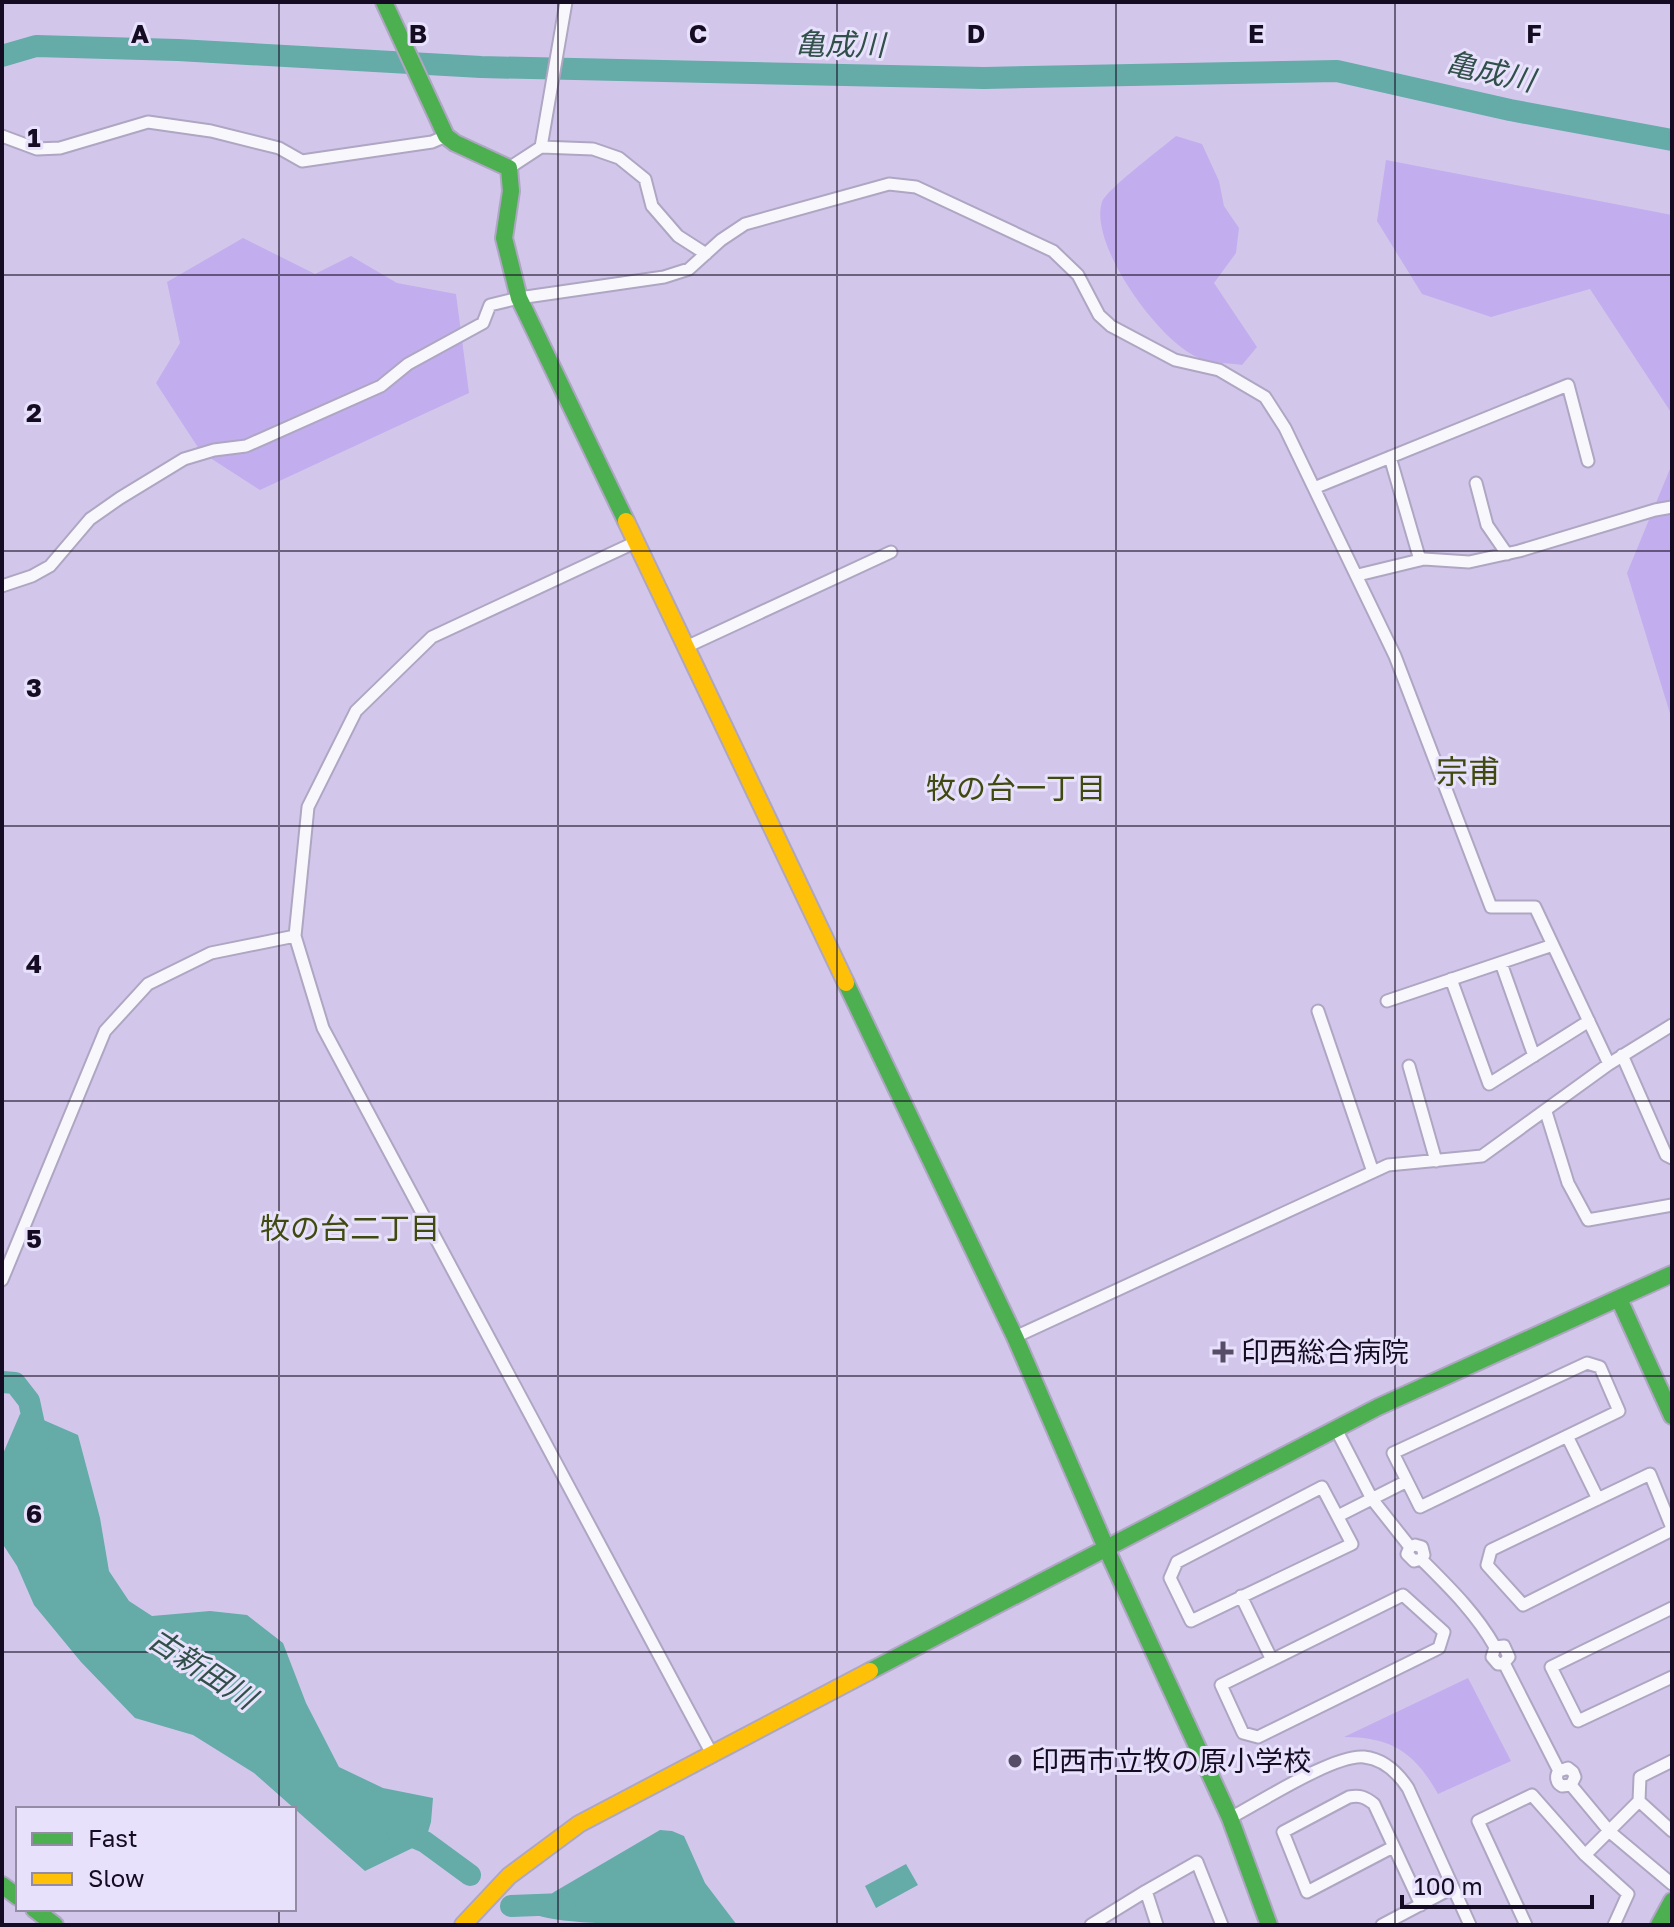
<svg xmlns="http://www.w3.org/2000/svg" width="1674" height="1927" viewBox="0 0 1674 1927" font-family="'Golos Text','Noto Sans JP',sans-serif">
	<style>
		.green { fill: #c2adee }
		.water { fill: #65aba8 }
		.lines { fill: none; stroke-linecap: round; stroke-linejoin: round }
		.river { stroke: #65aba8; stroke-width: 22 }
		.street-casing { stroke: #aea6c2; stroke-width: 15 }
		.fast-casing { stroke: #aea6c2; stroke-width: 20 }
		.slow-casing { stroke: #aea6c2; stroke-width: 20 }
		.street { stroke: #f8f7fc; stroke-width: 11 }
		.fast { stroke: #4caf50; stroke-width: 16 }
		.slow { stroke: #ffc107; stroke-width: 16 }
		.grid { fill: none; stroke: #150c23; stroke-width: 2; stroke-opacity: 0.55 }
		.poi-dot { fill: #574d69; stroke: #e8e1fc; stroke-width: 3 }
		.labels { text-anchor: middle; stroke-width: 6; stroke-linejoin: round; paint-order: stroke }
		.poi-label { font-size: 28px; fill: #150c23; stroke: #e8e1fc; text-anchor: start }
		.water-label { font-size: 30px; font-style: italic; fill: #305049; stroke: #e8e1fc }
		.neighbourhood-label { font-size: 30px; fill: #40490f; stroke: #e8e1fc }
		.quarter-label { font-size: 32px; fill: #40490f; stroke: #e8e1fc }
		.grid-label { font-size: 26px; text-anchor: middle; font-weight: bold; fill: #150c23; stroke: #e8e1fc; stroke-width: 6; stroke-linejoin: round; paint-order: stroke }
	</style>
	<rect width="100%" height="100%" fill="#d2c7eb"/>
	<path class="green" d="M1176,136L1202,144L1219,181L1224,206L1239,228L1236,253L1214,283L1257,347L1242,365C1228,363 1211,363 1199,358C1160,343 1088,244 1102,202C1107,189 1162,148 1176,136Z
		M1386,160L1672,215V414L1590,289L1491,317L1422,294L1377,221Z
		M243,238L315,274L351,256L397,283L456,294L469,393L260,490L201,452L156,383L180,343L167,282Z
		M1672,464V720L1627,573Z
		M1468,1678L1511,1761L1438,1794C1415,1753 1392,1737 1344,1737Z"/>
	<path class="water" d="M20,1414L32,1415L78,1435L100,1518L109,1571L129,1601L152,1616L210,1611L247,1615L283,1643L306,1703L339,1767L383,1788L433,1798L431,1822L425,1842L365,1871L254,1773L193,1735L135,1718L81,1662L34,1605L17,1566L2,1543V1456Z
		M660,1830L672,1831L684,1836L705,1883L737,1925C693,1925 570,1927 536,1915L535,1907L554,1892Z
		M906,1864L918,1885L876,1908L865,1886Z"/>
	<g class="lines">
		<path class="river" d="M2,56L36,46L178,50L481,67L984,78L1337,71L1510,110L1672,140
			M2,1382L15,1383L29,1401L38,1443
			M397,1830L425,1842L470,1875
			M511,1906L564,1904"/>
		<g class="street-casing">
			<path id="street" d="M2,136L37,149L60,148L148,122L211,131L279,148L302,161L432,142L446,136
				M541,147L593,149L619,158L645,179L652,206L678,236L706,254
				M509,168L541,147L566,2
				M1390,457L1420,560
				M1476,483L1487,525L1507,554
				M1314,488L1568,385L1588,461
				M636,542L432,637L356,711L308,807L295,936L323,1028L712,1754
				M1358,575L1424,559L1469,562L1519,551L1655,510L1672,507
				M2,586L32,576L50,566L90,519L120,498L184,459L214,450L246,446L381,386L408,364L483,323L490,305L519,298L664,277L689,269L721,240L745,224L889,184L916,187L1053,251L1078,275L1099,315L1111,326L1175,360L1219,370L1265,397L1285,428L1395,656L1491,907H1535L1609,1064
				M686,647L891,552
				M1501,963L1534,1056
				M1451,979L1489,1084L1589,1021
				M1387,1001L1553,945
				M1318,1011L1373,1172
				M1622,1055L1666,1155L1672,1158
				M1409,1066L1436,1161
				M1546,1112L1568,1183L1588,1220L1672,1205
				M2,1280L105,1031L148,984L211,953L295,936
				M1015,1337L1388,1165L1482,1156L1609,1064L1672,1025
				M1587,1363L1600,1367L1619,1411L1420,1507L1393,1453Z
				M1336,1429L1372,1499L1410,1547L1407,1554L1414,1561L1421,1559C1449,1587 1476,1613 1495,1647
				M1567,1436L1598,1499
				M1322,1487L1352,1544L1191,1621L1170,1578L1177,1562Z
				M1338,1516L1407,1481
				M1672,1528L1650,1474L1491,1550L1487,1565L1523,1605L1672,1530
				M1410,1547L1415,1545L1422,1547L1424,1555L1421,1559
				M1403,1595L1444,1632L1439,1648L1258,1737L1243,1733L1221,1685Z
				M1241,1596L1272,1660
				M1672,1608L1551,1667L1578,1721L1672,1677
				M1495,1647L1492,1657L1498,1664L1504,1663L1559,1771C1555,1776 1556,1783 1562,1786L1571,1785
				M1495,1647L1504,1646L1509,1657L1504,1663
				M1559,1771L1568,1768L1573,1772L1575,1777L1571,1785
				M1571,1785L1610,1832L1672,1884
				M1639,1801L1672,1831
				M1230,1818C1259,1803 1334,1754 1364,1757C1384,1759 1398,1773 1408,1788L1470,1925
				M1393,1847L1307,1892L1283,1832L1349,1797C1360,1795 1365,1797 1374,1804L1421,1905
				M1585,1855L1639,1801L1640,1777L1672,1761
				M1091,1925L1146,1891
				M1157,1925L1146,1891L1197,1862L1222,1925
				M1382,1925L1452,1888
				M1526,1925L1478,1821L1532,1795L1585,1855L1628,1894L1614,1925"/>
		</g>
		<g class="fast-casing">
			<path id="fast" d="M384,2L446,136L455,143L509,168L511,191L504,238L519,298L626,521
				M846,983L1015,1337L1107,1550L1230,1818L1269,1925
				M1619,1299L1672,1416
				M870,1671L1378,1407L1672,1274
				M2,1885L18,1897
				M34,1909L55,1925
				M1659,1925L1672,1901"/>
		</g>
		<g class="slow-casing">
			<path id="slow" d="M626,521L846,983
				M463,1925L509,1876L579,1824L870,1671"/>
		</g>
		<use href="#street" class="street"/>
		<use href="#fast" class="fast"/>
		<use href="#slow" class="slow"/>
	</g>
	<path class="grid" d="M279,2V1809M558,2V1925M837,2V1925M1116,2V1925M1395,2V1925M2,275H1672M2,551H1672M2,826H1672M2,1101H1672M2,1376H1672M2,1652H1672M279,1909V1925"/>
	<g class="poi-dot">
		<path d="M1219 1340h8v8h8v8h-8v8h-8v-8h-8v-8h8z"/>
		<circle cx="1015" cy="1761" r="8"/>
	</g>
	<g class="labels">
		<g class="poi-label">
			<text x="1241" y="1362">印西総合病院</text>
			<text x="1031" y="1771">印西市立牧の原小学校</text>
		</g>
		<g class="water-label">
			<text transform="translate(840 45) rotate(1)" y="10">亀成川</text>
			<text transform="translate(1490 72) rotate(12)" y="10">亀成川</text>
			<text transform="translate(202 1669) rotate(33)" y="10">古新田川</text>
		</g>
		<g class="neighbourhood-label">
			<text x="1016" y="799">牧の台一丁目</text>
			<text x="350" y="1239">牧の台二丁目</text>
		</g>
		<g class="quarter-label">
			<text x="1468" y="783">宗甫</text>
		</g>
	</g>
	<g class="grid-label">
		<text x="140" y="43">A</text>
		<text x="418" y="43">B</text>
		<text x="698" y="43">C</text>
		<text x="976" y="43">D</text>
		<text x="1256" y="43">E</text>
		<text x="1534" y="43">F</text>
		<text x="34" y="147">1</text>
		<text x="34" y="422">2</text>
		<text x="34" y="697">3</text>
		<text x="34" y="973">4</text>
		<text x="34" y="1248">5</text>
		<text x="34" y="1523">6</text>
	</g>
	<rect width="1674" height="1927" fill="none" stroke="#150c23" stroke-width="8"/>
	<rect x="16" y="1807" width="280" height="104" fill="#e8e1fc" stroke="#948ca5" stroke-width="2"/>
	<rect x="32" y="1833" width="40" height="12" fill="#4caf50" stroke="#948ca5" stroke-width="2"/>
	<text x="88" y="1847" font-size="24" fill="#150c23">Fast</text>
	<rect x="32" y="1873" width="40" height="12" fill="#ffc107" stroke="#948ca5" stroke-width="2"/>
	<text x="88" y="1887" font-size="24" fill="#150c23">Slow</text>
	<path d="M1402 1895v12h190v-12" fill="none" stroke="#150c23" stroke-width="4"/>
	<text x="1414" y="1895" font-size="24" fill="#150c23" stroke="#e8e1fc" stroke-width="6" paint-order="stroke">100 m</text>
</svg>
